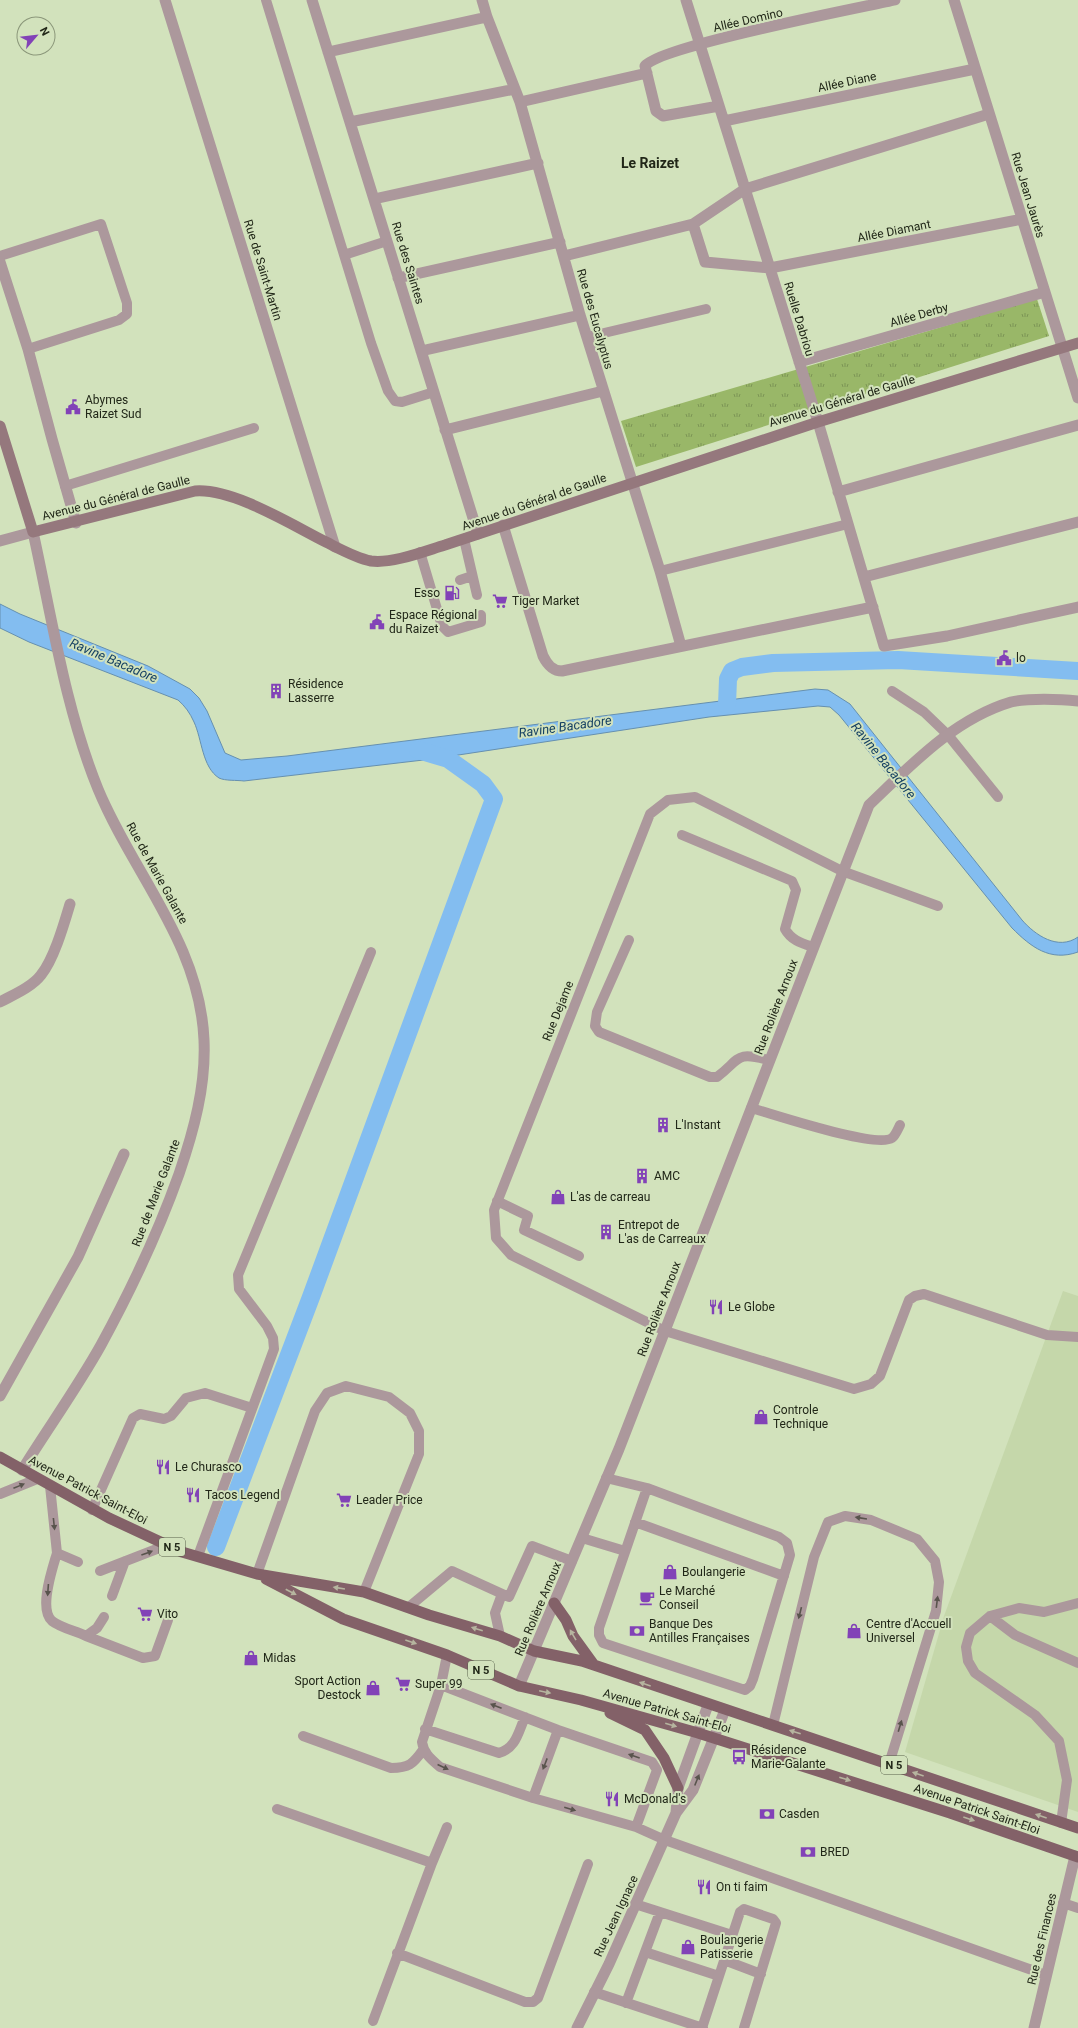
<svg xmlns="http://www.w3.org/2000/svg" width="1078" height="2028" viewBox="0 0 1078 2028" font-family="Roboto,sans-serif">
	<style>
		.built { fill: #c5d7aa }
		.park { fill: url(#park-tufts) }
		.water { fill: #83bdf0; stroke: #6690af }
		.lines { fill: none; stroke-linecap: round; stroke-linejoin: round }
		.canal { stroke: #83bdf0; stroke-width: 18 }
		.service { stroke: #ac989c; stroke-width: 10 }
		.minor { stroke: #ac989c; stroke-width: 11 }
		.tertiary { stroke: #ac989c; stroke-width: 11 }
		.secondary { stroke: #95787d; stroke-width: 11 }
		.primary { stroke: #836168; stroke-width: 11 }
		.oneway { fill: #59544d }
		.oneway2 { fill: #b6b59f }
		.labels { text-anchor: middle; stroke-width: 4; stroke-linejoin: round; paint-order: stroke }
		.shield { fill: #d2e2bc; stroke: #565f49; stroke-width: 1 }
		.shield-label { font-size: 11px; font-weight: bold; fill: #212718 }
		.street-label { font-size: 12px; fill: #212718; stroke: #d2e2bc }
		.poi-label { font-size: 12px; fill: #212718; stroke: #d2e2bc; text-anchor: start }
		.water-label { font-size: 13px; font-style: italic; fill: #154062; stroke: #d2e2bc }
		.quarter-label { font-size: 14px; font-weight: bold; fill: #212718; stroke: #d2e2bc }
	</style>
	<defs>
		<pattern id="park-tufts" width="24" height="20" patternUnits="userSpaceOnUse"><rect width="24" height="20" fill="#99b768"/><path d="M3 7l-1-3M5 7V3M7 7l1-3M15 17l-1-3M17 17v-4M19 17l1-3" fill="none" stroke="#7c9555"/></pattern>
	</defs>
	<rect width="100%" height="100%" fill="#d2e2bc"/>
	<path class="built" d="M1063,1291L1078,1296V1812L905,1752L944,1616Z"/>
	<path class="park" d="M1037,299L1049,336L636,467L621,421Z"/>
	<path class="water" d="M0,604L20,614L148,666L190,689L199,698L207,711L225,753L241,760L287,756L815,689L828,690L850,704L1022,920C1035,935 1058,951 1078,937V952C1050,962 1031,947 1012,928L839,715L830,707L818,706L709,717L432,759L244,781C237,780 225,781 219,778C202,767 202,739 194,722C190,713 185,706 178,700L29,642L0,628Z"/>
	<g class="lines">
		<path class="canal" d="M727,705L728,679L732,671L742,667L773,663L898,660L1078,671
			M216,1547L311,1297L494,799L483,784L448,759L418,750"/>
		<path class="service" d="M266,0L371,343L388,391L395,401L402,402L434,392
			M344,255L387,241
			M0,256L101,224L127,303V314L119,320L28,349
			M587,337L706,309
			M65,486L254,428
			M464,539L477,595
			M420,552L442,626L448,632L481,622V615
			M660,571L848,524
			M460,580L472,576
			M892,691L924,712L948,735L998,797
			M682,835L792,881L796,890L785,929C791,940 801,943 813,947
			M938,906L842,871L695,797L668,800L650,814L494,1210L496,1238L511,1255L665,1331L854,1389L871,1384L880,1376L909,1300L915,1296L924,1294L1047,1335L1078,1337
			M629,940L597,1012L595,1026L599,1032L710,1077H717C741,1059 734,1051 769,1060
			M751,1108C773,1114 876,1149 892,1138C895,1136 898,1129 900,1125
			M497,1201L528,1216L524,1230L579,1256
			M606,1478L647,1488L779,1537L787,1543L790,1555L753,1679L750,1686L745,1690L603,1643L599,1635V1628L647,1488
			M50,1486L57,1553L78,1562
			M0,1494L37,1479
			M92,1510L133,1418L140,1414L164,1419L171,1416L186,1398L205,1393L252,1408
			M635,1522L784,1576
			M582,1538L625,1551
			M57,1553C53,1567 38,1609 52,1621C61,1628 76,1631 86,1636L97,1628L104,1617
			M198,1556L274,1349L273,1338L267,1326L239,1289L238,1275L371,952
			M100,1571L167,1545
			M257,1574L315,1411L327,1393L346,1386L389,1397L410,1413L419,1431V1454L364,1592
			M112,1596L125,1561
			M406,1607L410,1606L452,1571L509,1597L532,1546L572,1561
			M990,1616L1015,1635L1078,1663
			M86,1636L143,1658L155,1656L168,1620
			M500,1636L495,1613L502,1594
			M441,1685L558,1730L652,1762L657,1770L636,1827L533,1798L440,1767C431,1759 424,1754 422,1742L441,1685L447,1655
			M773,1725L814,1557L828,1522L845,1516L871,1520L917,1539L935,1561L939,1582L936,1611L889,1764
			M425,1729L499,1753C516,1748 518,1733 525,1717
			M303,1736L391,1768C409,1768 413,1764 423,1750
			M533,1798L558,1730
			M277,1809L432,1863L373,2021
			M1061,1823L1067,1780L1059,1741L1035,1715L975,1673L968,1661L966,1647L970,1633L990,1616L1019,1608L1044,1612L1078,1603
			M636,1827L665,1840L1046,1975
			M432,1863L447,1827
			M1063,1903L1078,1908
			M635,1904L732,1935
			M645,1952L719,1976
			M397,1953L525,2002H533L538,1998L588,1864
			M724,1960L761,1974
			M594,1992L703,2028
			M626,2003L660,1912
			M702,2028L740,1912L744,1909L773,1919L776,1923L744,2028"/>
		<path class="minor" d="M165,0L335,547
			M312,0L478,534
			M482,0L487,17L520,102L580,315L660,571L681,646
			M686,0L818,422L884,646L947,636L1078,607
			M954,0L1078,398
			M328,52L487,17
			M520,102L647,73
			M719,106L663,116L656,111L645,66C660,46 859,8 895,0
			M724,121L975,69
			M350,122L515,89
			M374,199L538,163
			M693,224L705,262L770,268L1022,219
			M564,256L693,224L745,189L989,114
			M0,262L28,349L52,439L76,523
			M398,278L560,242
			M421,351L580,315
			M799,362L1045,292
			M445,430L603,391
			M838,492L1078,425
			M503,525L543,656C547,664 552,671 562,671L873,607
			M0,541L33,532
			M864,577L1078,522
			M0,1002C13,995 32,987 41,975C54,959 64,924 70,904
			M0,1396L78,1257L124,1154
			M1034,2028L1075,1856"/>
		<path class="tertiary" d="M22,1470C48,1428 77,1388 101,1345C131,1290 158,1233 179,1174C194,1130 206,1086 204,1040C200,943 133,874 98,789C65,708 52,618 33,532
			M519,1686L619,1449L869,805C911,765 954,719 1011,702C1027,698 1061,699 1078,701
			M676,1813L678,1788L708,1705
			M577,2028L609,1964L676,1813L693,1790L725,1710"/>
		<path class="secondary" d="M0,426L33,532L195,491C233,488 292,525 326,542C340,549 356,558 371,561C392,564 425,551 445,545L818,422L1078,343"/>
		<path class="primary" d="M0,1457L109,1518L182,1552L257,1574L364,1592L429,1615L500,1636L534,1651L582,1661L1078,1828
			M266,1579L343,1619L447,1655L519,1686L581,1700L698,1733L950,1813L1078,1857
			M554,1603L566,1620L573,1636L594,1665
			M610,1713L645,1730L664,1758L678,1788"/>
	</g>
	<defs><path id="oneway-solid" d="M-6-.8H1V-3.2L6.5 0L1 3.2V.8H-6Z"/></defs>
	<g class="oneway">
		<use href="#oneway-solid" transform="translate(19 1486) rotate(-22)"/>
		<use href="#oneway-solid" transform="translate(861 1518) rotate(-171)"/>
		<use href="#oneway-solid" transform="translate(54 1524) rotate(84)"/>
		<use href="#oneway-solid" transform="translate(147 1553) rotate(-20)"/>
		<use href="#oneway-solid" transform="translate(48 1590) rotate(94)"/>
		<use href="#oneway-solid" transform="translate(937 1602) rotate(-83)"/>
		<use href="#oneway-solid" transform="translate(800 1613) rotate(104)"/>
		<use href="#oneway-solid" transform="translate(496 1706) rotate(-159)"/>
		<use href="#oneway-solid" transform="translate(900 1726) rotate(-73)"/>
		<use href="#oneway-solid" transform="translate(634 1756) rotate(-161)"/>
		<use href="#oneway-solid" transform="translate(545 1764) rotate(111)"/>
		<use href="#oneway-solid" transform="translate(443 1767) rotate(25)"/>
		<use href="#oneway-solid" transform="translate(697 1780) rotate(-68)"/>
		<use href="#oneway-solid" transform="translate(570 1809) rotate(16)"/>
	</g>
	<g class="oneway2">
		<use href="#oneway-solid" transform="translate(339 1588) rotate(-171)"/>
		<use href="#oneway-solid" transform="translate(291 1592) rotate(28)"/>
		<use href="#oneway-solid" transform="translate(477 1629) rotate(-163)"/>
		<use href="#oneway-solid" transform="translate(573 1635) rotate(-120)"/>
		<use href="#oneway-solid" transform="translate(411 1642) rotate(19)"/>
		<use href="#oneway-solid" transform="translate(645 1684) rotate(-161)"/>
		<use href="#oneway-solid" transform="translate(545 1692) rotate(12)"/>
		<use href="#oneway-solid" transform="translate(671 1725) rotate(16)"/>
		<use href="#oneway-solid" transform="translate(795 1732) rotate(-162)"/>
		<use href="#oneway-solid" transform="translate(918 1774) rotate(-161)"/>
		<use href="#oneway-solid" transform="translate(845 1779) rotate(18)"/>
		<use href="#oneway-solid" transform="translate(1041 1816) rotate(-161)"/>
		<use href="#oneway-solid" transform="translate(969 1819) rotate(19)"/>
	</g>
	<defs>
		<g id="civic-bare" transform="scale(1.2)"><path d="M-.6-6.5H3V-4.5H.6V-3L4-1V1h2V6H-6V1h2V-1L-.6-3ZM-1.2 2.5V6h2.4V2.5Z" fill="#8242b7" stroke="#d2e2bc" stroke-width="2.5" paint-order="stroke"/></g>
		<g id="fuel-bare" transform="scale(1.2)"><path d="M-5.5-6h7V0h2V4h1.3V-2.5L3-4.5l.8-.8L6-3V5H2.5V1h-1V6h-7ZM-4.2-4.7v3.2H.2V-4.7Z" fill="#8242b7" stroke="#d2e2bc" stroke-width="2.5" paint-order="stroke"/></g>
		<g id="supermarket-bare" transform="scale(1.2)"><path d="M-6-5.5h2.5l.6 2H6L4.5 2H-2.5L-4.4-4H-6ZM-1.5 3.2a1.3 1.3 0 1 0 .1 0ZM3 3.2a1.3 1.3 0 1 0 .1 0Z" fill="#8242b7" stroke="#d2e2bc" stroke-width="2.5" paint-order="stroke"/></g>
		<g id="building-bare" transform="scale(1.2)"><path d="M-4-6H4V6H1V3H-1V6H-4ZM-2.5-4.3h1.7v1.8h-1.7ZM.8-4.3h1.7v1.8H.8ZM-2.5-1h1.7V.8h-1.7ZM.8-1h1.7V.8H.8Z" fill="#8242b7" stroke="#d2e2bc" stroke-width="2.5" paint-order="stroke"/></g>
		<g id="shop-bare" transform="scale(1.2)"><path d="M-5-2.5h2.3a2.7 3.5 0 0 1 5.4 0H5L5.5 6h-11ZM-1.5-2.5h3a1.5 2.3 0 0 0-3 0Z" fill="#8242b7" stroke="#d2e2bc" stroke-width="2.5" paint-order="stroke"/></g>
		<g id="restaurant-bare" transform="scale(1.2)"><path d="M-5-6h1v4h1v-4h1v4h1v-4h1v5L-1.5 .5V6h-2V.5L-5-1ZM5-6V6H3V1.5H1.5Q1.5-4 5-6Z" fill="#8242b7" stroke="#d2e2bc" stroke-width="2.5" paint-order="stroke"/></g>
		<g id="cafe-bare" transform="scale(1.2)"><path d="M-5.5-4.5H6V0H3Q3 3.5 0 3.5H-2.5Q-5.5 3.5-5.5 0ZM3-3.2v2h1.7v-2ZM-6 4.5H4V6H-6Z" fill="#8242b7" stroke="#d2e2bc" stroke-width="2.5" paint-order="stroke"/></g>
		<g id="bank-bare" transform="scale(1.2)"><path d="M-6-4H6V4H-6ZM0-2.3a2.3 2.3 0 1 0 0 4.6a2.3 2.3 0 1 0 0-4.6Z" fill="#8242b7" stroke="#d2e2bc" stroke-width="2.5" paint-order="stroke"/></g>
		<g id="bus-bare" transform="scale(1.2)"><path d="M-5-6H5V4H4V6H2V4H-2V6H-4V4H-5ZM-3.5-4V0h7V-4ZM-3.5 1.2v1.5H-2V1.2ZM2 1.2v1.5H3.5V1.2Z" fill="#8242b7" stroke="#d2e2bc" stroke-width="2.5" paint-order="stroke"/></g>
	</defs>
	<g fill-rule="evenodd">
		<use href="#civic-bare" x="73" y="407"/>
		<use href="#fuel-bare" x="452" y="593"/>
		<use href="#supermarket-bare" x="500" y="601"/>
		<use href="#civic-bare" x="377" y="622"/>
		<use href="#civic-bare" x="1004" y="658"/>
		<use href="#building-bare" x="276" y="691"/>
		<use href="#building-bare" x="663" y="1125"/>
		<use href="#building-bare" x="642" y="1176"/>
		<use href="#shop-bare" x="558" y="1197"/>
		<use href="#building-bare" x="606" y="1232"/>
		<use href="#restaurant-bare" x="716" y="1307"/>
		<use href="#shop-bare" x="761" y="1417"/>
		<use href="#restaurant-bare" x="163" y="1467"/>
		<use href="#restaurant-bare" x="193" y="1495"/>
		<use href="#supermarket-bare" x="344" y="1500"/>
		<use href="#shop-bare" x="670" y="1572"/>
		<use href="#cafe-bare" x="647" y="1598"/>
		<use href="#supermarket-bare" x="145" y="1614"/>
		<use href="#bank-bare" x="637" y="1631"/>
		<use href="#shop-bare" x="854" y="1631"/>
		<use href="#shop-bare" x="251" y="1658"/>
		<use href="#supermarket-bare" x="403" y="1684"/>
		<use href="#shop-bare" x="373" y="1688"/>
		<use href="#bus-bare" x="739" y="1757"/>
		<use href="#restaurant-bare" x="612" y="1799"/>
		<use href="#bank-bare" x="767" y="1814"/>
		<use href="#bank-bare" x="808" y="1852"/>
		<use href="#restaurant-bare" x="704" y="1887"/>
		<use href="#shop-bare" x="688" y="1947"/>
	</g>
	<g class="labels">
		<g class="shield">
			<rect x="159" y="1538" width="26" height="18" rx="3"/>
			<rect x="468" y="1661" width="26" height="18" rx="3"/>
			<rect x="881" y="1756" width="26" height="18" rx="3"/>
		</g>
		<g class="shield-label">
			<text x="172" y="1551">N 5</text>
			<text x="481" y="1674">N 5</text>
			<text x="894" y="1769">N 5</text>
		</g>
		<g class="street-label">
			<text transform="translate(748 20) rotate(-13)" y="4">Allée Domino</text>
			<text transform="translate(847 82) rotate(-12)" y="4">Allée Diane</text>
			<text transform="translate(1028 195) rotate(73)" y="4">Rue Jean Jaurès</text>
			<text transform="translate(894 231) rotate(-11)" y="4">Allée Diamant</text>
			<text transform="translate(408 263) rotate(73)" y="4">Rue des Saintes</text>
			<text transform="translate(263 270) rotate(73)" y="4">Rue de Saint-Martin</text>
			<text transform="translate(919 315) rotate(-16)" y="4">Allée Derby</text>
			<text transform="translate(595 319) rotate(74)" y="4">Rue des Eucalyptus</text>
			<text transform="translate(799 319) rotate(73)" y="4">Ruelle Dabriou</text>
			<text transform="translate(842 401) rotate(-17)" y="4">Avenue du Général de Gaulle</text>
			<text transform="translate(116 498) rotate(-14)" y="4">Avenue du Général de Gaulle</text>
			<text transform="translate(534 502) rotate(-19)" y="4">Avenue du Général de Gaulle</text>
			<text transform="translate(157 873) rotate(61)" y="4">Rue de Marie Galante</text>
			<text transform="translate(776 1007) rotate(-69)" y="4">Rue Rolière Arnoux</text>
			<text transform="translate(558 1011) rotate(-68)" y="4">Rue Dejame</text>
			<text transform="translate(156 1193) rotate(-69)" y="4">Rue de Marie Galante</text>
			<text transform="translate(659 1309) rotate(-69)" y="4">Rue Rolière Arnoux</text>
			<text transform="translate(88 1490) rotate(28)" y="4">Avenue Patrick Saint-Eloi</text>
			<text transform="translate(538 1609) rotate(-67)" y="4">Rue Rolière Arnoux</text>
			<text transform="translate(667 1711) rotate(16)" y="4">Avenue Patrick Saint-Eloi</text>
			<text transform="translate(977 1809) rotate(19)" y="4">Avenue Patrick Saint-Eloi</text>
			<text transform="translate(616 1916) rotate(-65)" y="4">Rue Jean Ignace</text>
			<text transform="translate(1042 1939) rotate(-77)" y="4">Rue des Finances</text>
		</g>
		<g class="poi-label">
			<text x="85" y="404">Abymes<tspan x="85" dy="14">Raizet Sud</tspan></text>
			<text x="440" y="597" text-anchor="end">Esso</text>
			<text x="512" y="605">Tiger Market</text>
			<text x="389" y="619">Espace Régional<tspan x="389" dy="14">du Raizet</tspan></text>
			<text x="1016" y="662">lo</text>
			<text x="288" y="688">Résidence<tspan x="288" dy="14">Lasserre</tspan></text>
			<text x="675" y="1129">L'Instant</text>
			<text x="654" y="1180">AMC</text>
			<text x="570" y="1201">L'as de carreau</text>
			<text x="618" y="1229">Entrepot de<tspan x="618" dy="14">L'as de Carreaux</tspan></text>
			<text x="728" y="1311">Le Globe</text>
			<text x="773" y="1414">Controle<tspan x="773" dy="14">Technique</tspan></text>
			<text x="175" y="1471">Le Churasco</text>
			<text x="205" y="1499">Tacos Legend</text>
			<text x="356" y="1504">Leader Price</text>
			<text x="682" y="1576">Boulangerie</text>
			<text x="659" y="1595">Le Marché<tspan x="659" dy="14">Conseil</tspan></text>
			<text x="157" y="1618">Vito</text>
			<text x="649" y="1628">Banque Des<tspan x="649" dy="14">Antilles Françaises</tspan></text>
			<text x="866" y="1628">Centre d'Accuell<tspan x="866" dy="14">Universel</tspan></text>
			<text x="263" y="1662">Midas</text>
			<text x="361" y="1685" text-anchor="end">Sport Action<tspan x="361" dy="14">Destock</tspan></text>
			<text x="415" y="1688">Super 99</text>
			<text x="751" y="1754">Résidence<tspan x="751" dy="14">Marie-Galante</tspan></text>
			<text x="624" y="1803">McDonald's</text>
			<text x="779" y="1818">Casden</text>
			<text x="820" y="1856">BRED</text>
			<text x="716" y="1891">On ti faim</text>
			<text x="700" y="1944">Boulangerie<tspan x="700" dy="14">Patisserie</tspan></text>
		</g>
		<g class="water-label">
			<text transform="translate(114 660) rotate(23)" y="5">Ravine Bacadore</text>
			<text transform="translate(565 726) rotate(-8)" y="5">Ravine Bacadore</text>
			<text transform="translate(884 760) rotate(51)" y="5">Ravine Bacadore</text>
		</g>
		<g class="quarter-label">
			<text x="650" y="168">Le Raizet</text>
		</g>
	</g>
	<g transform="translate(36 36) rotate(62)"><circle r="19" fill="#d2e2bc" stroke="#8b977a"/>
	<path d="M0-3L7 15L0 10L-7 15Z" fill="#8242b7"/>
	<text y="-6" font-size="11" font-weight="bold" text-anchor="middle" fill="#212718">N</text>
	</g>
</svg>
